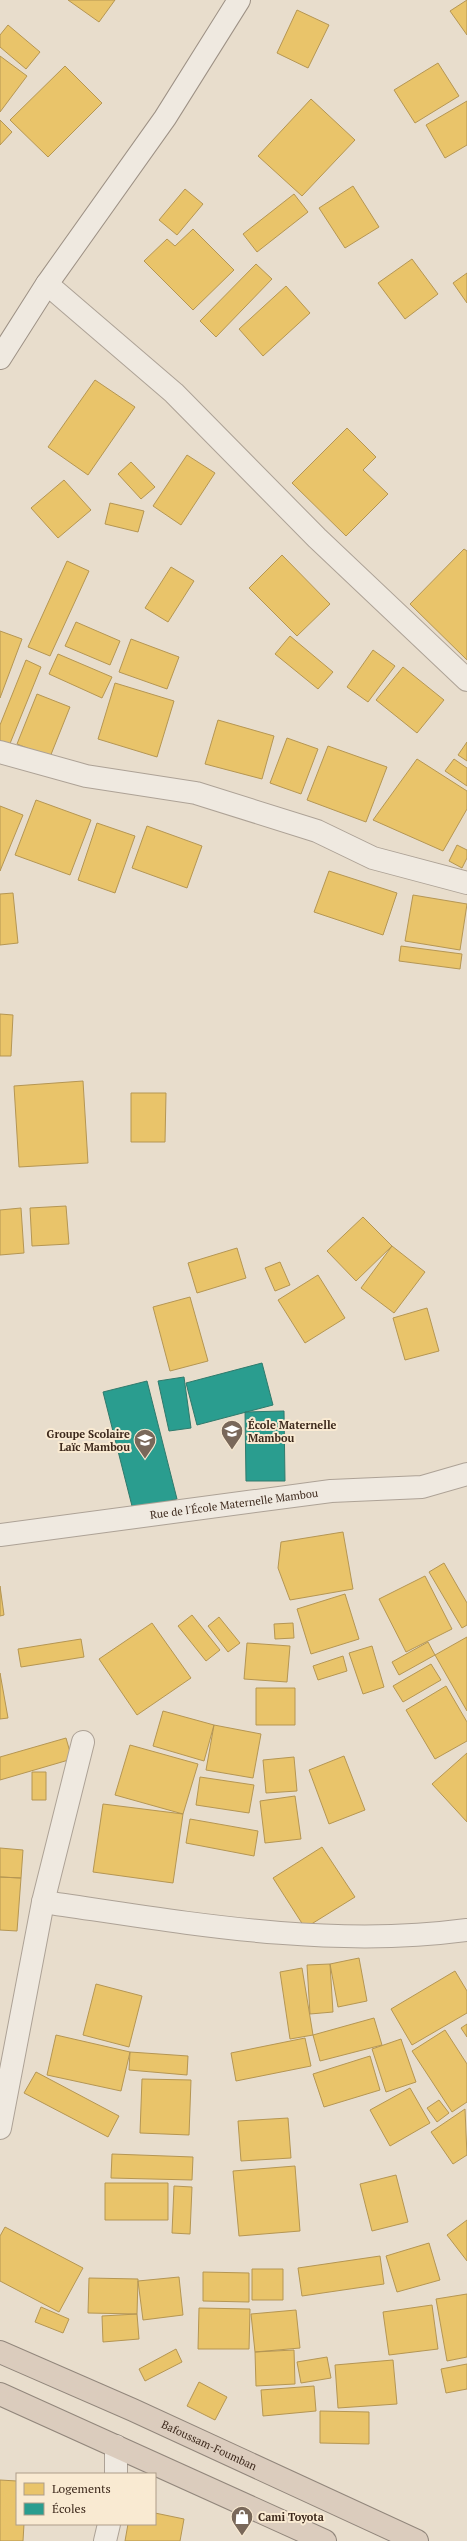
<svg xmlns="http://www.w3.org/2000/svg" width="467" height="2541" viewBox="0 0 467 2541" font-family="'PT Serif',serif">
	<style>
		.homes { fill: #e9c46a; stroke: #b59653 }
		.schools { fill: #2a9d8f; stroke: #307a6c }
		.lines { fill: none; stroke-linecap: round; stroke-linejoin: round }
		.street-casing { stroke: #ada296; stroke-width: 24 }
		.secondary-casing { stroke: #9d9185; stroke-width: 24 }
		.highway-casing { stroke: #92877c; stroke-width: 24 }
		.street { stroke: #efe9e0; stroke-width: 22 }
		.secondary { stroke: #efe9e0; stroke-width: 22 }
		.highway { stroke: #dbccbd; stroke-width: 22 }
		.labels { text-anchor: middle; stroke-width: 4; stroke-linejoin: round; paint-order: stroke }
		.poi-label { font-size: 11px; font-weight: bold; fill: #3d291c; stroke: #f9ead2; text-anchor: start }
		.street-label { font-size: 11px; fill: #3d291c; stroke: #f9ead2 }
	</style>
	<rect width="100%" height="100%" fill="#e8ddcc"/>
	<path class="homes" d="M68,0H115L99,22Z
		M467,0V35L450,11Z
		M297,10L329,25L308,68L277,53Z
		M8,25L40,52L26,69L0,47V35Z
		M0,56L27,76L0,112Z
		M438,63L459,96L415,123L394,90Z
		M65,66L102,103L48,157L10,120Z
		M311,99L355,140L302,196L258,156Z
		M467,101V145L445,158L426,125Z
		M0,120L12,132L0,145Z
		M353,186L379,227L345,248L319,208Z
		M185,189L203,204L177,235L159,220Z
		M294,194L308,212L257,252L243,234Z
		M193,229L234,270L193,310L144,261L167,239L175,246Z
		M412,259L438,294L405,319L378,283Z
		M256,264L272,279L216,337L200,321Z
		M467,273V303L453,283Z
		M286,286L310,313L263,356L239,329Z
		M95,380L135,407L88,475L48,447Z
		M347,428L376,457L363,470L388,494L346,536L292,483Z
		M187,455L215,473L181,525L153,506Z
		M131,462L155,487L141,499L118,474Z
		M64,480L91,510L58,538L31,508Z
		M110,503L144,511L138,532L105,524Z
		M464,549L467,551V660L410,604Z
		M282,555L330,604L297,636L249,588Z
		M67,561L89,571L50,656L28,647Z
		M171,567L194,581L168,622L145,608Z
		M76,622L120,641L110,665L65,646Z
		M0,631L22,639L0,698Z
		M290,636L333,672L318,689L275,654Z
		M131,639L179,657L167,689L119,672Z
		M373,650L395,666L368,702L347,687Z
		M58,654L112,677L102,698L49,674Z
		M26,660L41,667L9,746L0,743V725Z
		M403,667L444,700L417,733L376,700Z
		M115,683L174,701L157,757L98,739Z
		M37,694L70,707L50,757L17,744Z
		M218,720L274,736L262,779L205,764Z
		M287,738L318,749L301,794L270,783Z
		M467,742V761L458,755Z
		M328,746L387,767L366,822L307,800Z
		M417,759L467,791V809L443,851L373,820Z
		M454,759L467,768V786L445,771Z
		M36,800L91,820L70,875L15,855Z
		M0,806L23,815L0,871Z
		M97,823L135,836L115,893L78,880Z
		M147,826L202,846L187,888L132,868Z
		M457,845L467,850V858L462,868L449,861Z
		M329,871L397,893L383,935L314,912Z
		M13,893L18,943L0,945V894Z
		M413,895L467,904L460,950L405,941Z
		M401,946L462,954L460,969L399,961Z
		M0,1014L13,1015L11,1056H0Z
		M83,1081L88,1163L19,1167L14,1086Z
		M131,1093H166L165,1142H131Z
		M66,1206L69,1244L32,1246L30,1208Z
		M21,1208L24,1253L0,1255V1210Z
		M363,1217L392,1246L356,1281L327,1251Z
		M392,1246L425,1272L394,1313L361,1288Z
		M237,1248L246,1278L197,1293L188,1263Z
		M280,1262L290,1285L275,1291L265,1268Z
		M318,1275L345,1318L305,1343L278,1300Z
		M190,1297L208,1361L170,1371L153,1307Z
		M427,1308L439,1351L405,1360L393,1318Z
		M343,1532L353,1589L290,1600L278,1568L281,1542Z
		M444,1563L467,1603V1625L462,1628L429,1572Z
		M425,1576L452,1629L406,1652L379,1599Z
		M0,1586L4,1615L0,1616Z
		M345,1594L359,1639L311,1654L297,1609Z
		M192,1615L220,1650L206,1661L178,1626Z
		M219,1617L240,1643L228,1652L208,1626Z
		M152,1623L191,1678L137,1715L99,1659Z
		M293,1623L294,1638L275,1639L274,1624Z
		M467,1637V1711L435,1655Z
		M81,1639L84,1657L21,1667L18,1649Z
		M428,1642L435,1655L399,1675L392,1662Z
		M247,1643L290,1646L287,1682L244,1679Z
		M372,1646L384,1687L363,1694L349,1653Z
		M343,1656L347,1671L318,1680L313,1666Z
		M431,1664L441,1680L403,1702L393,1686Z
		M0,1673L8,1718L0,1719Z
		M446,1686L467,1722V1741L435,1759L406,1710Z
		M256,1688H295V1725H256Z
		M163,1711L214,1725L204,1761L153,1746Z
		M214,1725L261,1734L253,1778L206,1770Z
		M66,1738L72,1759L0,1780V1757Z
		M130,1745L198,1764L183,1814L115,1795Z
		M467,1753V1822L432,1784Z
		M344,1756L365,1810L329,1824L309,1770Z
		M294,1757L297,1791L266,1793L263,1760Z
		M32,1772H46V1800H32Z
		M200,1777L254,1785L249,1813L196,1805Z
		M295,1796L301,1839L265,1843L260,1801Z
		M103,1804L183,1814L173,1883L93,1872Z
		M190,1819L258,1831L254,1856L186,1843Z
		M322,1847L355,1897L305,1928L273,1878Z
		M0,1848L23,1850L21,1878L0,1877Z
		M0,1877L21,1878L17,1931L0,1930Z
		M359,1958L367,2001L338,2007L330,1964Z
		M330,1964L333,2012L310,2014L307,1965Z
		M302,1968L313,2035L290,2039L280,1972Z
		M455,1971L467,1991V2013L412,2045L391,2009Z
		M96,1984L142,1996L129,2047L83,2035Z
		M374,2018L382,2045L320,2061L313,2035Z
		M467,2024V2037L461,2028Z
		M445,2030L467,2064V2102L452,2112L412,2051Z
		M56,2035L130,2052L121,2091L47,2075Z
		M305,2038L311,2066L236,2081L231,2053Z
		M401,2039L416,2082L386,2092L372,2049Z
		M130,2052L188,2056L187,2075L129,2070Z
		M370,2056L380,2090L324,2107L313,2074Z
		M36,2072L119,2116L108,2137L24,2093Z
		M142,2079L191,2080L189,2135L140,2133Z
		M410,2088L430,2123L390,2146L370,2110Z
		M439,2100L449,2113L437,2122L427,2108Z
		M465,2109L467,2155L453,2164L431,2132Z
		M288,2118L291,2158L241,2161L238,2121Z
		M112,2154L193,2157L192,2180L111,2178Z
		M295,2166L300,2231L239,2236L233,2171Z
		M396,2175L408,2222L372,2231L360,2184Z
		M105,2183H168V2220H105Z
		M174,2186L192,2187L190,2234L172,2233Z
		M467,2220V2261L447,2235Z
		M5,2227L83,2268L59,2312L0,2281V2236Z
		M429,2243L440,2280L397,2292L386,2256Z
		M380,2256L384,2284L302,2296L298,2268Z
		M252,2269H283V2300H252Z
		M203,2272L249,2273V2302L203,2301Z
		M179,2277L183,2315L143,2320L138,2281Z
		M89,2278L138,2279L137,2314L88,2313Z
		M467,2294V2357L447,2361L436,2299Z
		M432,2305L438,2349L389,2355L383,2312Z
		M41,2307L69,2319L63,2333L35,2322Z
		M199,2308L250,2309L249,2349H198Z
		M296,2310L300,2348L255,2352L251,2314Z
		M137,2314L139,2339L103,2342L102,2316Z
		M176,2349L182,2362L145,2381L139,2369Z
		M294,2350L295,2384L256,2386L255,2352Z
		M327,2357L331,2378L301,2383L297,2362Z
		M393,2360L397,2404L338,2408L335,2365Z
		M467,2364V2389L446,2393L441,2369Z
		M199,2382L227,2397L215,2420L187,2406Z
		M314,2386L316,2411L263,2416L261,2390Z
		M320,2411L369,2412V2444L320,2443Z
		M0,2480L17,2481V2524H24L23,2541H0Z
		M155,2513L184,2519L180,2541H125L128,2524H155Z"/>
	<path class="schools" d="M262,1363L273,1405L197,1425L186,1383Z
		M184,1377L191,1428L169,1431L158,1381Z
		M147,1381L177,1499L133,1510L103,1392Z
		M284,1411L285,1481H246L245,1412Z"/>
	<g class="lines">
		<g class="street-casing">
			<g id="street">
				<path d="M47,284L174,393L317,538L467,680"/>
				<path d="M0,752L86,776L196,793L317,831L373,858L467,883"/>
				<path id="s1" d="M0,1535L331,1491L422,1487L467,1474"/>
				<path d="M43,1902C182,1922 326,1949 467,1930"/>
				<path d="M0,2128L43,1902L83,1742"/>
				<path d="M116,2474V2446"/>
				<path d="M105,2541L109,2524"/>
			</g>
		</g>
		<g class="secondary-casing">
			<path id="secondary" d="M0,358L47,284L165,118L239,0"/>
		</g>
		<g class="highway-casing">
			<g id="highway">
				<path id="s2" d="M0,2352L133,2410L417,2541"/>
				<path d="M0,2394L325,2541"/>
			</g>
		</g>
		<use href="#street" class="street"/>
		<use href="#secondary" class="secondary"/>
		<use href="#highway" class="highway"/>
	</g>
	<defs>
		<g id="school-pin" transform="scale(1.15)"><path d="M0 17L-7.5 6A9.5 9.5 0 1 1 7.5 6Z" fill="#79685a" stroke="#f9ead2"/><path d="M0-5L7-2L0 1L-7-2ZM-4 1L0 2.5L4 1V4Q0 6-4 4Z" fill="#fff"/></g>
		<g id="shop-pin" transform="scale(1.15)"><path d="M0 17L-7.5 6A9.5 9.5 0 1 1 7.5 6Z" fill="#79685a" stroke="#f9ead2"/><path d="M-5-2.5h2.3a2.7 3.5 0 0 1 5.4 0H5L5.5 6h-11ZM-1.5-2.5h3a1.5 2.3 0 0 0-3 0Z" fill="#fff"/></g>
	</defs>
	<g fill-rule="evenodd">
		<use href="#school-pin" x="232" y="1431"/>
		<use href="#school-pin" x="145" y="1440"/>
		<use href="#shop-pin" x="242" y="2517"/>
	</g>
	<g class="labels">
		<g class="poi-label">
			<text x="248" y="1429">École Maternelle<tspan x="248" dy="13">Mambou</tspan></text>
			<text x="130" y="1438" text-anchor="end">Groupe Scolaire<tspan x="130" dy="13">Laïc Mambou</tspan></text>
			<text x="258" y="2521">Cami Toyota</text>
		</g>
		<g class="street-label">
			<text dy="4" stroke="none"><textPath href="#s1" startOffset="236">Rue de l'École Maternelle Mambou</textPath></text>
			<text dy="4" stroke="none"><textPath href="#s2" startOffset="229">Bafoussam-Foumban</textPath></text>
		</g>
	</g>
	<rect x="16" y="2473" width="140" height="52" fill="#f9ead2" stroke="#ae9d89"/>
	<rect x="24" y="2483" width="20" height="12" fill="#e9c46a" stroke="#ae9d89"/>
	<text x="52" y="2493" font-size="12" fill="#3d291c">Logements</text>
	<rect x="24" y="2503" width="20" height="12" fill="#2a9d8f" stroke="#ae9d89"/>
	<text x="52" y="2513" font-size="12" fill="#3d291c">Écoles</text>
</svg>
